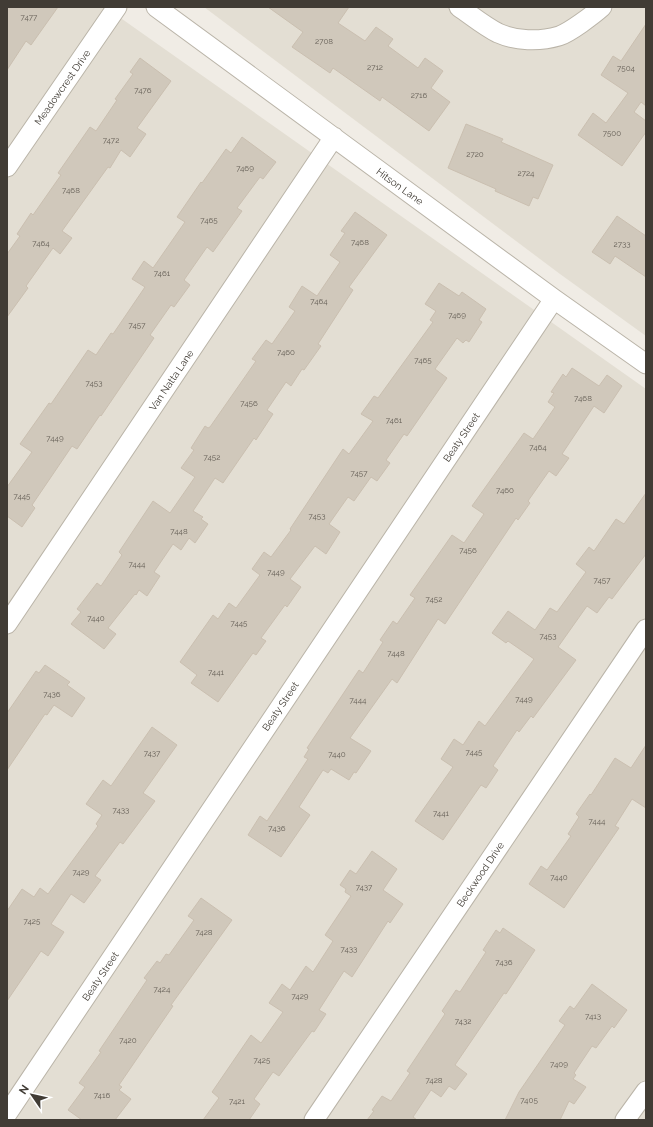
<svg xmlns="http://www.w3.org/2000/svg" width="653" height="1127" viewBox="0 0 653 1127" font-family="Raleway,sans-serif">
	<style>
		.residential { fill: #e3ded3 }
		.building { fill: #d0c8bb; stroke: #cabfb0 }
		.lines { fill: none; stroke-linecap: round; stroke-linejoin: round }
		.street-casing { stroke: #bab4a8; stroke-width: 21 }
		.street { stroke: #fff; stroke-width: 19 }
		.labels { text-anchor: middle; stroke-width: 3; stroke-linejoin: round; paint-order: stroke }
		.number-label { font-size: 8px; fill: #655f56 }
		.street-label { font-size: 10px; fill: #413c35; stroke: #fff }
	</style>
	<rect width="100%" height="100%" fill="#f0ece5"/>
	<path class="residential" d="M7,7H105L646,389V1120H7Z
		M204,7H646V336L560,274Z"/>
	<path class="building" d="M7,7H58L31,45L26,41L7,70Z
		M268,7H349L338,23L365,41L376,27L393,39L388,46L418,68L425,58L443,71L431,88L450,102L429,131L382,97L380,101L333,68L330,73L292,47L303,32Z
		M646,24V106L641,102L634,112L646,121V132L622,166L578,135L593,113L606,123L628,93L601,75L613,56L621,61Z
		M140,58L171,81L137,128L146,134L130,157L121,150L110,168L108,167L62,231L72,238L60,254L53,248L26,286L28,288L7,317V254L20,236L17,234L31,213L33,215L61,175L58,173L90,127L96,131L117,100L115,99L133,74L130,72Z
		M466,124L503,139L501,142L553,165L538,199L533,197L529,206L495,191L496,189L448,168Z
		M242,137L276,162L263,179L260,177L237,208L242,211L213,252L207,247L184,280L190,285L174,307L171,305L150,335L154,338L101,416L100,415L77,449L72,446L49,480L32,505L35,508L22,527L7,516V487L32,452L20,444L49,403L51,404L88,350L96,355L111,333L113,334L145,287L132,279L144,261L153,268L185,222L177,217L201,182L202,183L226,149L231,153Z
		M355,212L387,235L349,287L353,290L318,344L321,346L304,370L302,369L291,386L286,382L267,410L273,414L256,440L254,438L223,483L215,478L193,511L203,517L201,519L208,524L195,543L189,538L181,550L173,544L154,572L160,576L147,596L139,590L136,595L135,594L108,628L116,634L104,649L71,624L81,612L77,609L97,583L101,586L122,555L119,552L153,501L170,513L195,477L181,468L194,450L191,448L205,426L208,428L210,427L256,361L252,359L266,340L272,344L295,311L289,307L302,286L317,296L340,262L330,255L345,233L341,231Z
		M617,216L646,236V277L615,256L610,264L592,252Z
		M439,283L459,296L462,292L486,309L479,320L482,322L469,342L466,340L463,343L457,338L435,369L447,378L407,436L404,434L386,460L390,463L377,481L371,477L354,501L348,497L329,524L340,532L326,554L315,546L290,579L301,587L287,607L285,605L261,638L266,641L256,655L253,653L218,702L191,683L197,675L180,662L213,615L218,619L229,603L236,608L260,575L252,569L264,552L271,557L291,530L290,529L343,449L349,454L373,421L361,414L374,396L378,398L433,322L430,320L436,311L425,304Z
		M572,368L599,386L607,375L622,386L604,413L594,406L562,454L569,458L556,476L549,471L528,501L530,503L518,520L516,518L445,624L438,619L397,683L392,679L350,738L371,751L356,773L354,772L349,780L331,769L328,773L323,770L299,807L310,815L281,857L248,835L260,816L267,821L283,797L308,759L304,757L309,749L307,748L359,670L363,673L383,642L380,640L393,621L397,624L415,598L410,595L452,535L464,543L484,514L472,506L524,433L533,439L555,407L548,402L554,393L551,392L563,374L566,377Z
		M646,493V554L612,599L609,597L597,613L587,606L558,647L576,660L533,718L531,716L519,732L517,730L493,766L498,770L486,788L481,785L443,840L415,821L453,767L441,759L454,739L463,745L479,721L485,726L534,659L508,641L506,643L492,633L508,611L535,630L550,608L557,612L586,572L576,564L589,547L594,551L616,519L624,524Z
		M45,665L70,682L67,685L85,698L72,717L54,705L47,715L45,714L7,770V713L36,671L39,673Z
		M152,727L177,745L143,793L155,801L123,844L120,842L95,876L101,880L84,903L71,894L51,924L64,932L48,956L41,951L7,1001V911L22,889L34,897L40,888L48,894L98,826L96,824L102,815L86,804L103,780L111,786Z
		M646,745V808L632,799L615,826L619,828L564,908L529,884L541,866L547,870L571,836L568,834L579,817L576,814L590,794L591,795L615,758L631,768Z
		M372,851L397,869L383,890L403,904L390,923L388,921L352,977L344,971L319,1010L326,1014L314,1032L312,1031L279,1076L273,1072L254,1099L260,1104L249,1120H203L219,1098L212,1092L251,1035L261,1043L283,1012L269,1003L282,984L290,990L306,966L313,972L333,941L325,935L351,896L345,892L346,889L340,885L350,870L356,874Z
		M201,898L232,920L171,1005L173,1006L119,1085L122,1087L119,1090L131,1099L115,1120H82L68,1110L85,1087L79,1083L101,1052L99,1051L147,980L144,978L157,961L160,963L166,954L169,955L194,920L188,916Z
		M503,928L535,950L506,994L504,993L455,1065L467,1074L455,1090L449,1086L441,1097L431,1090L413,1117L417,1120H367L374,1111L372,1110L382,1096L391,1101L410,1073L407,1071L445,1014L442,1011L456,990L460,992L486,952L483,950L496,930L500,933Z
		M592,984L627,1010L614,1028L612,1026L596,1048L592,1046L574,1073L576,1075L573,1079L586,1087L574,1104L569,1101L560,1120H505L519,1092L565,1025L559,1021L570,1006L574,1009Z"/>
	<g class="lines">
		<g class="street-casing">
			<path id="street" d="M156,7L554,299L646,364
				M459,7C471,15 484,26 498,33C516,41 539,42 559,36C569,33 593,15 602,7
				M7,167L117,7
				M7,624L334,137
				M7,1114L554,299
				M314,1120L646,629
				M625,1120L646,1091"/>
		</g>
		<use href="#street" class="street"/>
	</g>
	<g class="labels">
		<g class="number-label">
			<text x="29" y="20">7477</text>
			<text x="324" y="44">2708</text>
			<text x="375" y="70">2712</text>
			<text x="626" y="71">7504</text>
			<text x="143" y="93">7476</text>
			<text x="419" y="98">2716</text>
			<text x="612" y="136">7500</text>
			<text x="111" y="143">7472</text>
			<text x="475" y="157">2720</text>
			<text x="245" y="171">7469</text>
			<text x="526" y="176">2724</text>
			<text x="71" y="193">7468</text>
			<text x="209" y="223">7465</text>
			<text x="360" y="245">7468</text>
			<text x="41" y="246">7464</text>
			<text x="622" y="247">2733</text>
			<text x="162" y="276">7461</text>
			<text x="319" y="304">7464</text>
			<text x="457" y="318">7469</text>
			<text x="137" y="328">7457</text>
			<text x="286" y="355">7460</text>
			<text x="423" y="363">7465</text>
			<text x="94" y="386">7453</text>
			<text x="583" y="401">7468</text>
			<text x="249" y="406">7456</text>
			<text x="394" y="423">7461</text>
			<text x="55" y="441">7449</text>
			<text x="538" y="450">7464</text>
			<text x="212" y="460">7452</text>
			<text x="359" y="476">7457</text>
			<text x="505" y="493">7460</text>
			<text x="22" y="499">7445</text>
			<text x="317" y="519">7453</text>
			<text x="179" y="534">7448</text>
			<text x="468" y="553">7456</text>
			<text x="137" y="567">7444</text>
			<text x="276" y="575">7449</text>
			<text x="602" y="583">7457</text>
			<text x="434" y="602">7452</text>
			<text x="96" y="621">7440</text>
			<text x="239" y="626">7445</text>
			<text x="548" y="639">7453</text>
			<text x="396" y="656">7448</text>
			<text x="216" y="675">7441</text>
			<text x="52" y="697">7436</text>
			<text x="524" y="702">7449</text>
			<text x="358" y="703">7444</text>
			<text x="474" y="755">7445</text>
			<text x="152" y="756">7437</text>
			<text x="337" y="757">7440</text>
			<text x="121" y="813">7433</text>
			<text x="441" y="816">7441</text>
			<text x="597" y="824">7444</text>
			<text x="277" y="831">7436</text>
			<text x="81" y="875">7429</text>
			<text x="559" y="880">7440</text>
			<text x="364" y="890">7437</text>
			<text x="32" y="924">7425</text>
			<text x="204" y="935">7428</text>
			<text x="349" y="952">7433</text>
			<text x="504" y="965">7436</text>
			<text x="162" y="992">7424</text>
			<text x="300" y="999">7429</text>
			<text x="593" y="1019">7413</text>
			<text x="463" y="1024">7432</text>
			<text x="128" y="1043">7420</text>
			<text x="262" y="1063">7425</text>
			<text x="559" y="1067">7409</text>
			<text x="434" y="1083">7428</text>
			<text x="102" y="1098">7416</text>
			<text x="529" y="1103">7405</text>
			<text x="237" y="1104">7421</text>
		</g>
		<g class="street-label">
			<text transform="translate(62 87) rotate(-55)" y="4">Meadowcrest Drive</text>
			<text transform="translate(400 186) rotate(36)" y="4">Hitson Lane</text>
			<text transform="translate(171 380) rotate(-56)" y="4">Van Natta Lane</text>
			<text transform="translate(461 437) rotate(-56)" y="4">Beaty Street</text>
			<text transform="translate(280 706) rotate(-56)" y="4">Beaty Street</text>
			<text transform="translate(480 874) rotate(-56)" y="4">Beckwood Drive</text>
			<text transform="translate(100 976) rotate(-56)" y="4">Beaty Street</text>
		</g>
	</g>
	<rect width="653" height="1127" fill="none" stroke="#413c35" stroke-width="16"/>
	<g transform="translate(32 1095) rotate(304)" stroke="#ffffff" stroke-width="3" paint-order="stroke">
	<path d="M0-3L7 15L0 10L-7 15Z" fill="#413c35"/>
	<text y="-6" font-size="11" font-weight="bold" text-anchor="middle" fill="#413c35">N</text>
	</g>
</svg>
